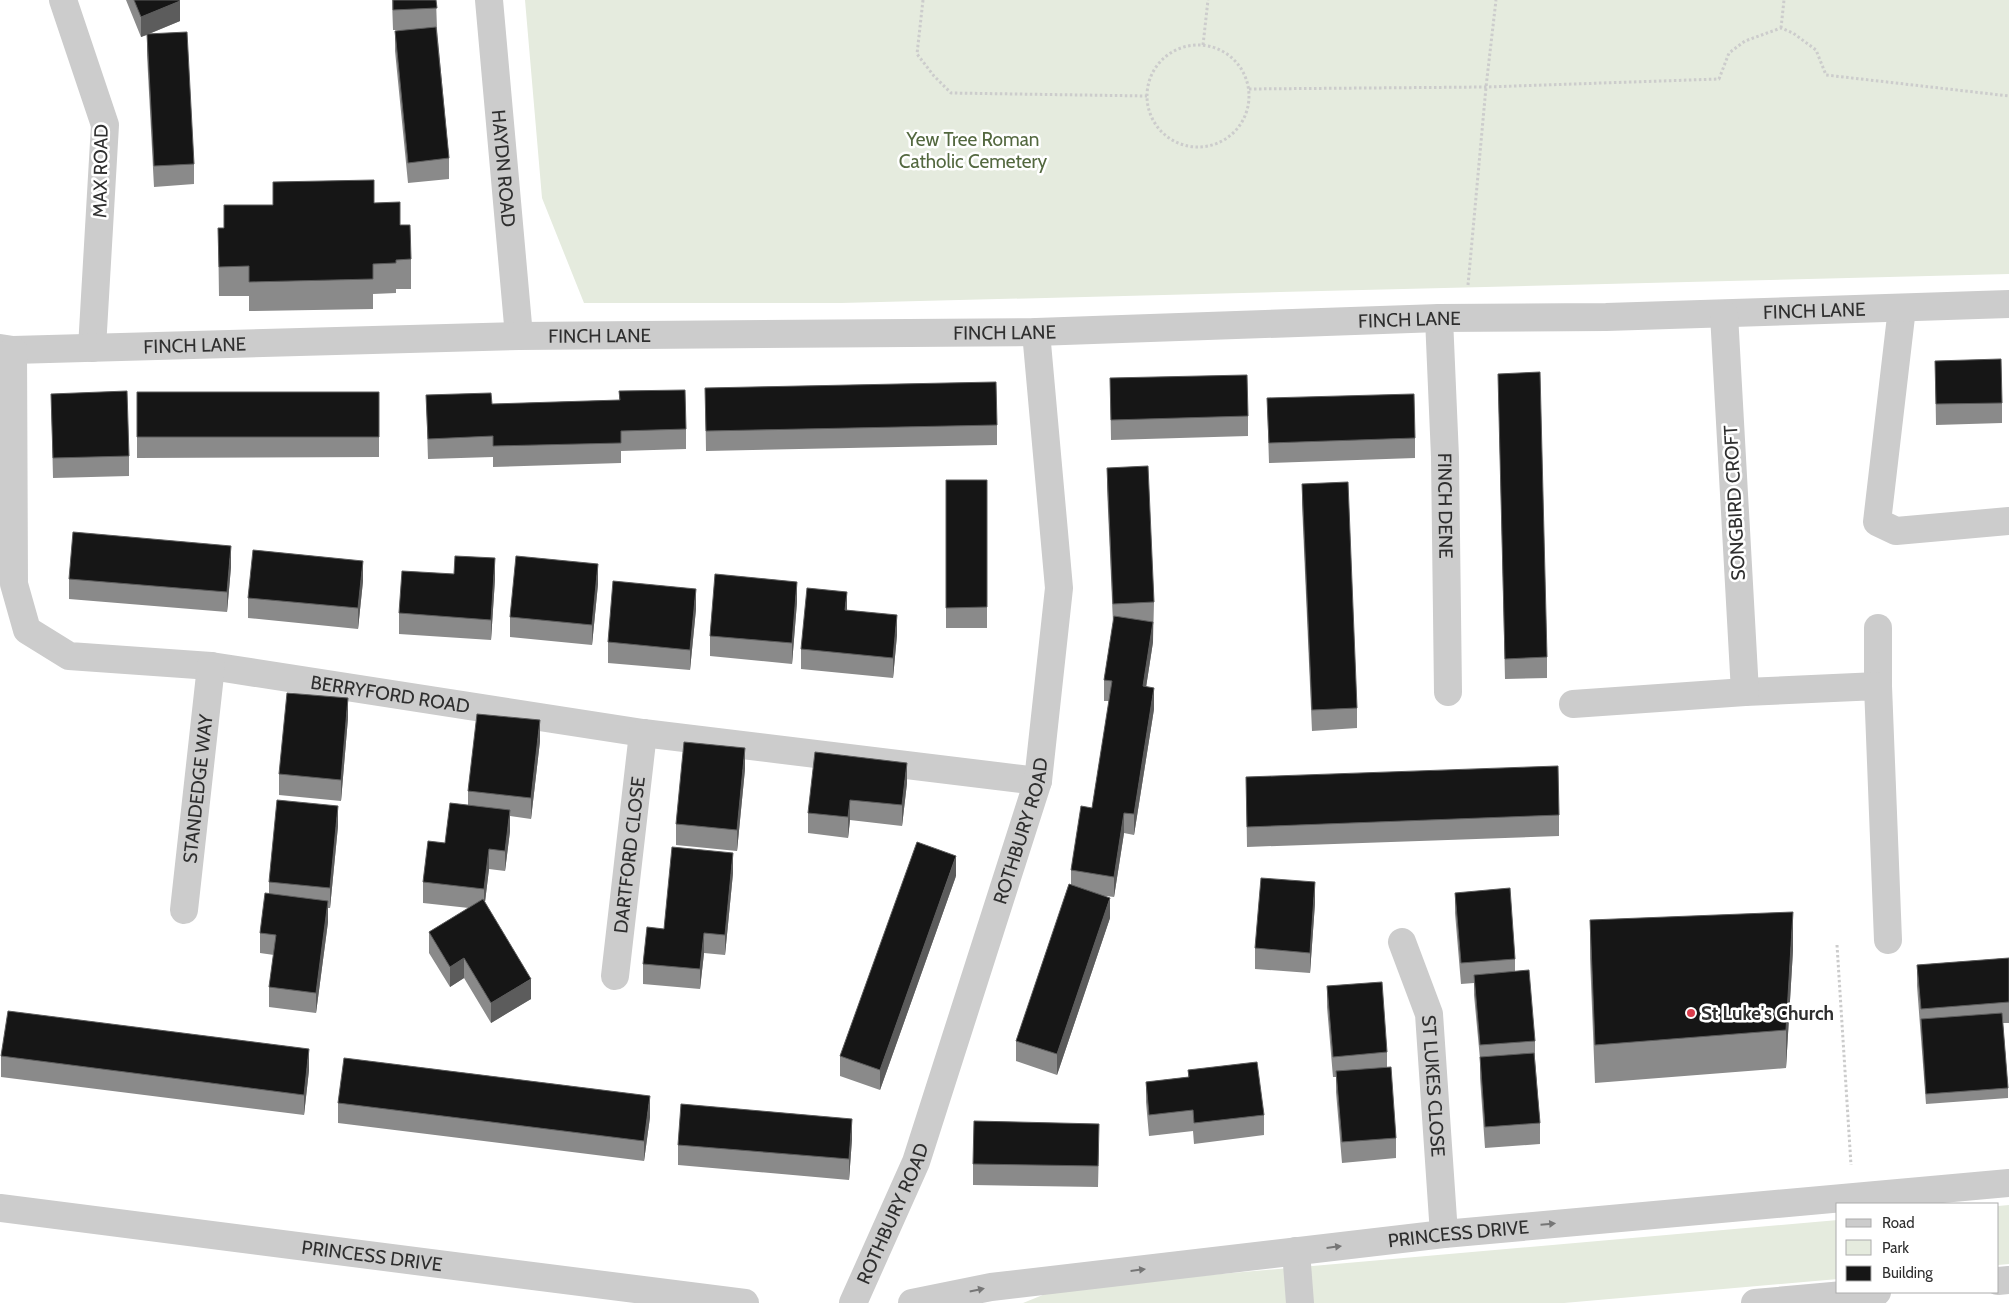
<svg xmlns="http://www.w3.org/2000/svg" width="2009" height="1303" viewBox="0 0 2009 1303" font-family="Cabin,sans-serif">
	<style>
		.green { fill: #e5ebde }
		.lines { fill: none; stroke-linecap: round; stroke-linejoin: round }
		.path { stroke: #ccc; stroke-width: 3; stroke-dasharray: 2.5 2.5; stroke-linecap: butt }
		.minor { stroke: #ccc; stroke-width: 28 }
		.wall { fill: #8a8a8a }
		.shaded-wall { fill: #5c5c5c }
		.building { fill: #161616; stroke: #5c5c5c }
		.oneway { fill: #767676 }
		.poi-dot { fill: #da3d4c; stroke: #fff; stroke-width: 2 }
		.labels { text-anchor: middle; stroke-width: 5; stroke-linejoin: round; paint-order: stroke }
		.park-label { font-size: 19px; fill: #53683f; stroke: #fff }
		.street-label { font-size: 19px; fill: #2f2f2f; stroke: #fff }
		.poi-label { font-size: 19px; font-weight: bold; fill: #2f2f2f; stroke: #fff; text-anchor: start }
	</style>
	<rect width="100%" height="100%" fill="#fff"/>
	<path class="green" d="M525,0H2009V274L841,303H584L542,198Z
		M2009,1205V1264L1998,1265V1206Z
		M1838,1220V1279L1564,1303H1023L1060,1288Z"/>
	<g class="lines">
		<path class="path" d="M923,0L917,54L934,76L951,93L1147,96
			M1781,28L1784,0
			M1203,45L1208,0
			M1147 96a51 51 0 1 1 102 0a51 51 0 1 1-102 0Z
			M1249,89L1486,87L1719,79L1729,53L1745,41L1781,28L1793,33L1816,50L1826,75L2009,96
			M1468,285L1486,87L1496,0
			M1837,945L1851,1165"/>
		<g class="minor">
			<path d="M63,0L105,125L92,348"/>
			<path id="s1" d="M489,0L519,336"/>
			<path d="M1902,308L1877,522L1896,531L2009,521"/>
			<path id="s2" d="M1439,318L1445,457L1448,692"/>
			<path id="s3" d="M0,348L13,350L519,336L1036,332L1439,318L1606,317L2009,304"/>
			<path id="s4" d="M13,350L14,584L27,630L69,656L211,666L643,733L1038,781"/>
			<path d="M1878,628V686"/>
			<path d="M1745,692L1878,686L1888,940"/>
			<path d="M1573,704L1745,692L1724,314"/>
			<path id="s5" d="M184,910L211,666"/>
			<path id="s6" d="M1402,942L1429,1014L1444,1234"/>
			<path id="s7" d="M615,976L643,733"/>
			<path id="s8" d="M0,1208L745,1303"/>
			<path d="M1296,1251L1300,1303"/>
			<path d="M1998,1281L2009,1280"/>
			<path id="s9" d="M853,1303L916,1162L1038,781L1059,588L1036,332"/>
			<path id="s10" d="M912,1303L991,1287L1444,1234L2009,1183"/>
			<path d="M1755,1303L1877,1292"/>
		</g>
	</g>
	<path class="wall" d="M126,0H179L180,21L149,34L194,164V184L154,187L147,55V35L141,37Z
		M392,0H436L437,29L449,158V179L408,183L395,51V31L401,30H393Z
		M273,182L374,203L400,225L411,259V289H396V293L373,294V309L249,311V296H219L218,228H224V205H273Z
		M1935,361L2002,403V423L1936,425Z
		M1498,374L1547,657V678L1505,679Z
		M1110,378L1248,416V436L1111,440Z
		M705,388L997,425V445L706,451Z
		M619,391L686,429V449L621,451V463L493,467V457L428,459L426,395L492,404L619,400Z
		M137,392H379V457L137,458Z
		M51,394L129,456V476L53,478Z
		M1267,398L1415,438V458L1269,463Z
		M1107,468L1154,602L1153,642L1146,687L1154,709L1134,835L1124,833L1114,897L1106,896L1110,918L1057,1075L1016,1061V1041L1071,884V870L1092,808L1109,701H1104V680L1113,623L1107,488Z
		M946,480H987V628H946Z
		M1302,484L1357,708V728L1312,731L1302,505Z
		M231,567L227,612L69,599V579Z
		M495,579L491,640L399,634V613Z
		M363,581L358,629L248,618V598Z
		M598,584L592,645L510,637V617Z
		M797,602L792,664L710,656V636Z
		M696,609L690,670L608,663V642Z
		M847,610L897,635L893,678L801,669V649Z
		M348,718L341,801L279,795V774Z
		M540,741L531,819L510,816V831L505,871L489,869L485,902L531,999L491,1023L464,978L450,987L429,953V932L469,908L423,903V882L445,843L468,805V791Z
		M745,769L737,851L676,845V824Z
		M1246,777L1559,815V836L1247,847Z
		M907,783L902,826L850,820L848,838L808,833V813Z
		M338,826L330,908H328V922L316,1013L269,1007V987L274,955L260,953V933L269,894V882Z
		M733,873L725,955L704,953L700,989L643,984V964L664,929Z
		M956,876L880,1090L840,1076V1056Z
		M1455,893L1515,959V971L1535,1041V1059L1540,1123V1144L1485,1148L1480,1078V1059L1474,995V983L1461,984L1455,913Z
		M1315,903L1310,973L1255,969V948Z
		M1590,920L1793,950L1786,1068L1595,1083L1590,958Z
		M2009,958V1023H2003L2008,1088V1098L1926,1104L1917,986V965Z
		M1327,986L1387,1052V1067L1396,1138V1158L1342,1163L1336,1092V1077H1333L1327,1007Z
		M1,1056L309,1070L304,1115L1,1077Z
		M1188,1070L1264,1115V1135L1194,1144L1193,1131L1149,1136L1146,1102V1082L1188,1077Z
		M338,1103L650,1117L644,1161L338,1123Z
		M852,1139L849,1180L678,1165V1145Z
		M1099,1144L1098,1187L973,1185V1164Z"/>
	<path class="shaded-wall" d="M180,1V21L141,37V17Z
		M231,546V567L227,612V592Z
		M495,558V579L491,640V620Z
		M363,561V581L358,629V608Z
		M598,564V584L592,645V625Z
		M797,582V602L792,664V643Z
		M696,589V609L690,670V650Z
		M847,592V612L845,610Z
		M897,615V635L893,678V658Z
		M1153,622V642L1143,707V686Z
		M1154,688V709L1134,835V814Z
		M348,698V718L341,801V780Z
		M540,720V741L531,819V798Z
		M745,748V769L737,851V830Z
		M907,763V783L902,826V805Z
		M850,800V820L848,838V817Z
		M338,806V826L330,908V888Z
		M510,810V831L505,871V851Z
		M1124,813V833L1114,897V877Z
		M489,849V869L484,910V889Z
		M733,853V873L725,955V935Z
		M956,856V876L880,1090V1070Z
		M1315,882V903L1310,973V953Z
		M1110,898V918L1057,1075V1054Z
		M328,901V922L316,1013V993Z
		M1793,912V950L1786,1068V1030Z
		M704,933V953L700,989V969Z
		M464,958V978L450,987V967Z
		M531,979V999L491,1023V1003Z
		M309,1049V1070L304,1115V1095Z
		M650,1096V1117L644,1161V1141Z
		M852,1119V1139L849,1180V1159Z"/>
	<path class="building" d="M134,0H179L180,1L141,17Z
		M393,0H436L437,8L393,10Z
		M436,27L449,158L408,163L395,31Z
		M187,32L194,164L154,166L147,34Z
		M374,180V203L400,202V225H410L411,259L396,260V263L373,264V279L249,282V266L219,267L218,228H224V205H273V182Z
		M2001,359L2002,403L1936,404L1935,361Z
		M1540,372L1547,657L1505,659L1498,374Z
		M1247,375L1248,416L1111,420L1110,378Z
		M996,382L997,425L706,431L705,388Z
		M685,390L686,429L621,431V443L493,446V436L428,439L426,395L491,393L492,404L620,400L619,391Z
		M127,391L129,456L53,458L51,394Z
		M137,392H379V437H137Z
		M1414,394L1415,438L1269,443L1267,398Z
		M1148,466L1154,602L1113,604L1107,468Z
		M946,480H987V607L946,608Z
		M1348,482L1357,708L1312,710L1302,484Z
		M73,532L231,546L227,592L69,579Z
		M253,550L363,561L358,608L248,598Z
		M455,556L495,558L491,620L399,613L402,571L454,574Z
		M516,556L598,564L592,625L510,617Z
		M715,574L797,582L792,643L710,636Z
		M613,581L696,589L690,650L608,642Z
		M807,588L847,592L845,610L897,615L893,658L801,649Z
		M1114,616L1153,622L1143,686L1154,688L1134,814L1124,813L1114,877L1071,870L1081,806L1092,808L1112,681L1104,680Z
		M287,693L348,698L341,780L279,774Z
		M477,714L540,720L531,798L468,791Z
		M684,742L745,748L737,830L676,824Z
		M815,752L907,763L902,805L850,800L848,817L808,813Z
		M1558,766L1559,815L1247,827L1246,777Z
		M277,800L338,806L330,888L269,882Z
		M450,803L510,810L505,851L489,849L484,889L423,882L428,841L445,843Z
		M917,842L956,856L880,1070L840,1056Z
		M672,847L733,853L725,935L704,933L700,969L643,964L647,927L664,929Z
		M1261,878L1315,882L1310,953L1255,948Z
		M1069,884L1110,898L1057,1054L1016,1041Z
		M1510,888L1515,959L1461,963L1455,893Z
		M265,893L328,901L316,993L269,987L276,935L260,933Z
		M483,899L531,979L491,1003L464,958L450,967L429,932Z
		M1793,912L1786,1030L1595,1045L1590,920Z
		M2009,958V1002L1921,1009L1917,965Z
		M1529,970L1535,1041L1480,1045L1474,975Z
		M1382,982L1387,1052L1333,1057L1327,986Z
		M8,1011L309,1049L304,1095L1,1056Z
		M2002,1013L2008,1088L1926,1094L1921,1019Z
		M1534,1053L1540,1123L1485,1127L1480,1057Z
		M344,1058L650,1096L644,1141L338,1103Z
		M1257,1062L1264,1115L1194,1123L1193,1110L1149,1115L1146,1082L1189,1077L1188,1070Z
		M1391,1067L1396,1138L1342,1142L1336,1071Z
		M681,1104L852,1119L849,1159L678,1145Z
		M974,1121L1099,1124L1098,1166L973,1164Z"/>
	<defs><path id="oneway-solid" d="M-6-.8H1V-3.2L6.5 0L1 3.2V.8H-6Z" transform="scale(1.25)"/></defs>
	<g class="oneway">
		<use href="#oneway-solid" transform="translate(1548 1224) rotate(-5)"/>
		<use href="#oneway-solid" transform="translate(1334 1247) rotate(-7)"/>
		<use href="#oneway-solid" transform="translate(1138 1270) rotate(-7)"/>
		<use href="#oneway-solid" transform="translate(977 1290) rotate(-12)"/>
	</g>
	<circle class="poi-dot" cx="1691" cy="1013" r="5"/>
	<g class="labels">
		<g class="park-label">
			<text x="973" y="146">Yew Tree Roman<tspan x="973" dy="22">Catholic Cemetery</tspan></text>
		</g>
		<g class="street-label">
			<text dy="7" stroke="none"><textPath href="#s1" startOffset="169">HAYDN ROAD</textPath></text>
			<text transform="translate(100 171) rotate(-89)" y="7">MAX ROAD</text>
			<text dy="7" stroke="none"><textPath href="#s3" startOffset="1815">FINCH LANE</textPath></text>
			<text dy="7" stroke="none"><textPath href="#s3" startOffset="1410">FINCH LANE</textPath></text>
			<text dy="7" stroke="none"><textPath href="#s3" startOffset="1005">FINCH LANE</textPath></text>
			<text dy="7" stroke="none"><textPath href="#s3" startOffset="600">FINCH LANE</textPath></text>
			<text dy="7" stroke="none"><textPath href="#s3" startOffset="195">FINCH LANE</textPath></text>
			<text transform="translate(1734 503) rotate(-93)" y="7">SONGBIRD CROFT</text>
			<text dy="7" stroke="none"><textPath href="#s2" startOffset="188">FINCH DENE</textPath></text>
			<text dy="7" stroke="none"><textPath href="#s4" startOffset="655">BERRYFORD ROAD</textPath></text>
			<text dy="7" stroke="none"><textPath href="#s5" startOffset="122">STANDEDGE WAY</textPath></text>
			<text dy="7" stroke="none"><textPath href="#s9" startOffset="502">ROTHBURY ROAD</textPath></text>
			<text dy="7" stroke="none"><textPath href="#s7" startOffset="122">DARTFORD CLOSE</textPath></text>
			<text dy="7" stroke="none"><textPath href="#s6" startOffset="149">ST LUKES CLOSE</textPath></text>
			<text dy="7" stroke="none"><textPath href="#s9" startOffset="98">ROTHBURY ROAD</textPath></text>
			<text dy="7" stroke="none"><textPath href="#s10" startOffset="551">PRINCESS DRIVE</textPath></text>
			<text dy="7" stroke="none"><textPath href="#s8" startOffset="375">PRINCESS DRIVE</textPath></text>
		</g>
		<g class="poi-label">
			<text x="1701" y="1020">St Luke's Church</text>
		</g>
	</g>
	<rect x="1836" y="1203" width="162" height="90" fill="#ffffff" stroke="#acacac"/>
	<rect x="1846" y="1219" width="25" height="8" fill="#cccccc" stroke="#acacac"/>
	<text x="1882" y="1228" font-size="15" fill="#2f2f2f">Road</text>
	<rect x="1846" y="1240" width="25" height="15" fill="#e5ebde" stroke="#acacac"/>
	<text x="1882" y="1253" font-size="15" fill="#2f2f2f">Park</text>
	<rect x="1846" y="1266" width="25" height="15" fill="#161616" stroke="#acacac"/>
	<text x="1882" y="1278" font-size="15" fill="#2f2f2f">Building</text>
</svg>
